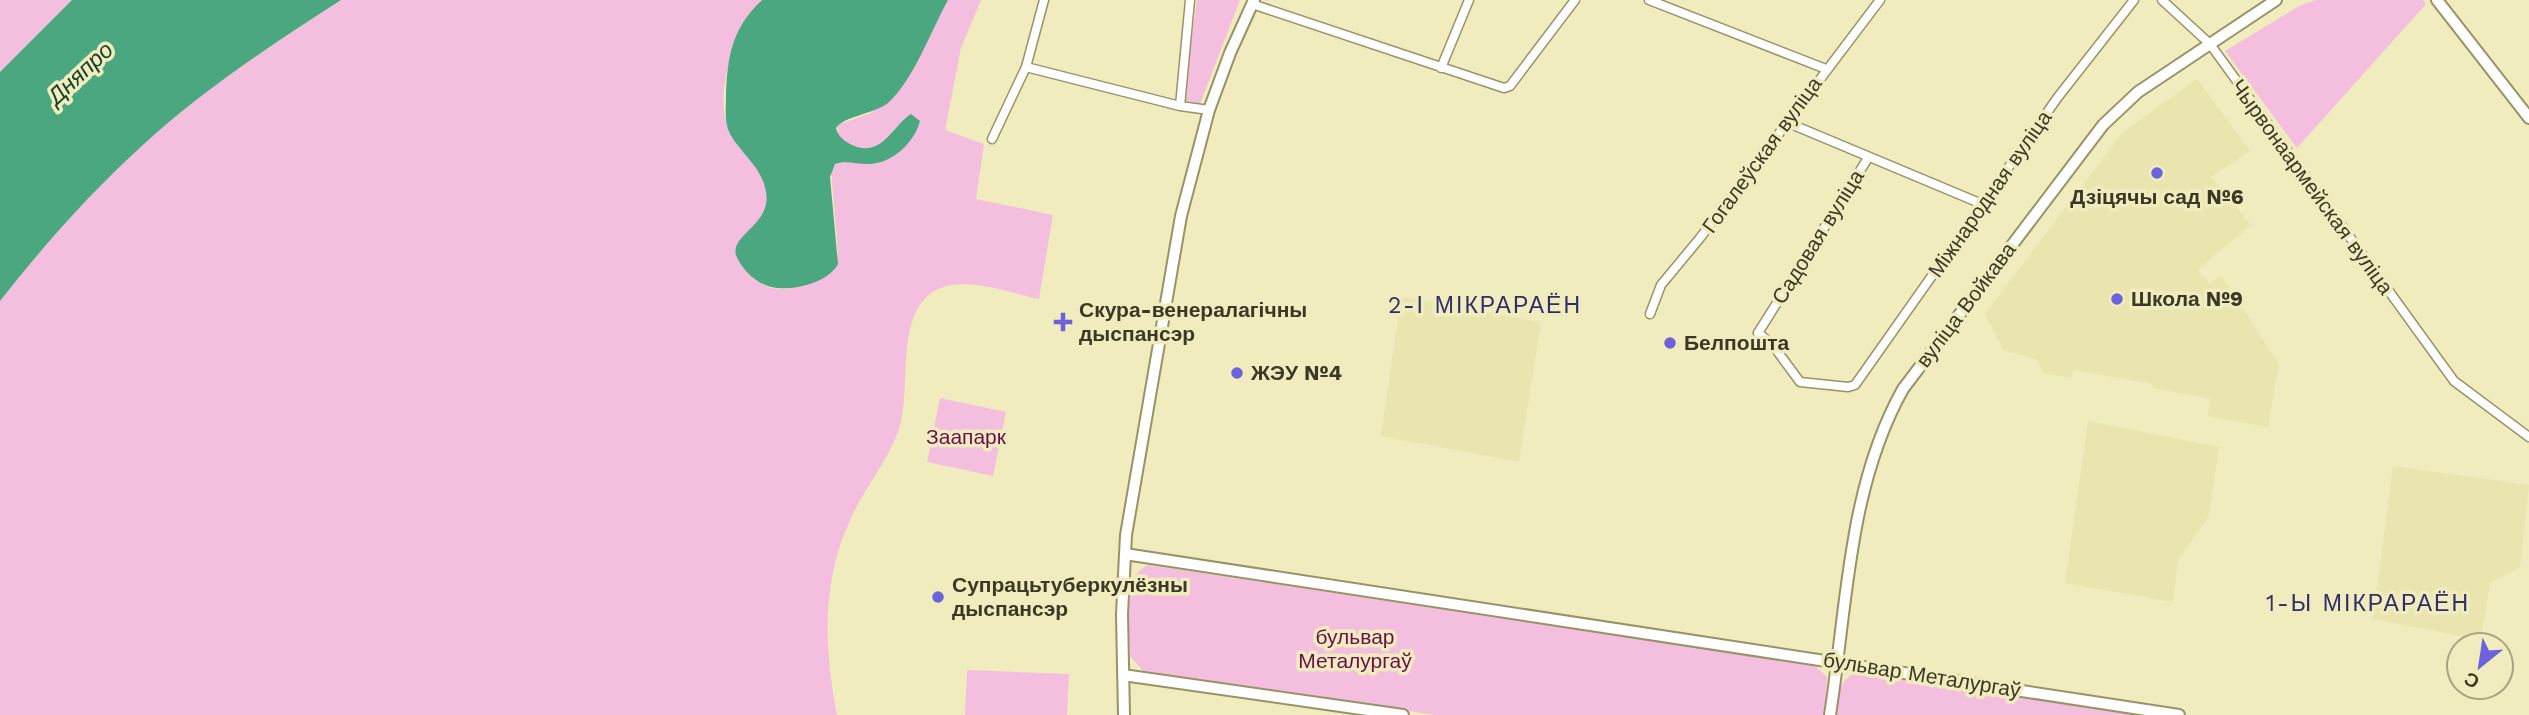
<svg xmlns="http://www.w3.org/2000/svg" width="2529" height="715" viewBox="0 0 2529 715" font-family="'Work Sans',sans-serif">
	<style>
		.built { fill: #eae4ae }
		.green { fill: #f4bfde }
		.water { fill: #4aa77f }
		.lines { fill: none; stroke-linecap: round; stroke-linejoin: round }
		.street-casing { stroke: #989367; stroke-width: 11 }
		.secondary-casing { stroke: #989367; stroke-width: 14 }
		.street { stroke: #fff; stroke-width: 8 }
		.secondary { stroke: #fff; stroke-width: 10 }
		.poi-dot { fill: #6b62dc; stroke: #f1ecbe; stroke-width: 2.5 }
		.labels { text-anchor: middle; stroke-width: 7; stroke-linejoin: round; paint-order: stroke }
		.street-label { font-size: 21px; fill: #3b3926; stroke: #f1ecbe }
		.poi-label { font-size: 21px; font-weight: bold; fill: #3b3926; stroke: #f1ecbe; text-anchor: start }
		.park-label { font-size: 21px; fill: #690f50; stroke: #f1ecbe }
		.water-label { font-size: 23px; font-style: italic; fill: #19412f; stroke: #f1ecbe }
		.neighbourhood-label { font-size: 23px; letter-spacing: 2px; fill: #312d68; stroke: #f1ecbe }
	</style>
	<rect width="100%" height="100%" fill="#f1ecbe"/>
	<path class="built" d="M2197,79L2250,151L2211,177L2251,225L2197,270L2210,283L2221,275L2279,364L2268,427L2208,416L2210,399L2152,388V384L2074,370L2071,378L2043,373L2037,360L2003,350L1985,314L2122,133Z
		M1401,297L1541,322L1519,462L1381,436Z
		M2088,421L2219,447L2209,516L2178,560L2173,602L2065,583Z
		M2393,466L2529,485L2520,567L2490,583L2481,640L2373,619Z"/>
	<path class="green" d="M0,0H72L0,72Z
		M341,0H762C735,26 711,99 731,134C744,158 769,172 767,203C766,225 741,232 735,251C743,261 753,278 764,285C781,296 820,282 834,271L838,253L831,170L835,164C855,158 873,168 893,157L912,114C884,131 879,168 839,137L837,125L871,113L906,80L948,0H981L961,48L945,130L984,144L976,199L1053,215L1039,299C1009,293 959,273 931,293C895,320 912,390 899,429C888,461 865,487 851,518C821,581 824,648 837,715H0V301C44,245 91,192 144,144C203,90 274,43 341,0Z
		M1197,0H1240L1200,104L1183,100Z
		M2316,0H2423L2426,4L2297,148L2225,51L2301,5Z
		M940,398L1006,412L993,476L927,462Z
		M1148,565L1814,665L1827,677L1824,715H1435L1143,671L1130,656C1130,631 1119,577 1148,565Z
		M967,670L1069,674L1067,715H965Z
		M1859,672L2143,715H1836C1839,697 1838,677 1859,672Z"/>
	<path class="water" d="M72,0H341C274,43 203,90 144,144C91,192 44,245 0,301V72Z
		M762,0H948C932,29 913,81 888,103C874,114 844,116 836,128C838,136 843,140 850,144C881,160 891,127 911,114L920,121C914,143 892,164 868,164C856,164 846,160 835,164L830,177L838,264C829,283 790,292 771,287C757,284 741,269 736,255C730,235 772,224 766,192C762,167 742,155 730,134C724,122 726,109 726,97C727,57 732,28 762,0Z"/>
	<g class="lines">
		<g class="street-casing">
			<path id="street" d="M1649,0L1826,69
				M2162,0L2210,44L2454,381L2529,437
				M1252,4L1504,88L1510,86L1575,0
				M1026,67L1180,106L1209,110
				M1441,68L1469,0
				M1180,106L1190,0
				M1786,122L1982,204
				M992,139L1026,67L1044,0
				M1868,158L1758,333L1772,344L1800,382L1848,387L1855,385L2058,97L2134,0
				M1650,314L1661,285L1700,238L1880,0"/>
		</g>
		<g class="secondary-casing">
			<path id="secondary" d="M2437,0L2529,118
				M1125,554L2179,715
				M1123,675L1403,715
				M1124,715L1122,614L1126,535L1181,216L1209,110L1230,53L1254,0
				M1830,715C1847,606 1848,487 1903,389L2103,125L2138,92L2276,0"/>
		</g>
		<use href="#street" class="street"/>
		<use href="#secondary" class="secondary"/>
	</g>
	<g class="poi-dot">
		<circle cx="2157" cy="173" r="7"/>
		<circle cx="2117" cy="299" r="7"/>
		<path d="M1059.5 311.5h7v7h7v7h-7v7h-7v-7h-7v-7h7z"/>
		<circle cx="1670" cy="343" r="7"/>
		<circle cx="1237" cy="373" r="7"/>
		<circle cx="938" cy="597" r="7"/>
	</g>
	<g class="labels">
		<g class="street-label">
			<text transform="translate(1762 155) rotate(-54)" y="7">Гогалеўская вуліца</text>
			<text transform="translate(2312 187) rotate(54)" y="7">Чырвонаармейская вуліца</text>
			<text transform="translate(1990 194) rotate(-55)" y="7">Міжнародная вуліца</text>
			<text transform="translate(1818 237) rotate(-58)" y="7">Садовая вуліца</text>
			<text transform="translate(1966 305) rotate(-53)" y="7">вуліца Войкава</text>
			<text transform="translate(1922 675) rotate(9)" y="7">бульвар Металургаў</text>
		</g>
		<g class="poi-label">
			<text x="2157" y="204" text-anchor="middle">Дзіцячы сад №6</text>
			<text x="2131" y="306">Школа №9</text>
			<text x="1079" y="317">Скура-венералагічны<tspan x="1079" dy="24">дыспансэр</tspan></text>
			<text x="1684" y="350">Белпошта</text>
			<text x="1251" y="380">ЖЭУ №4</text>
			<text x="952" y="592">Супрацьтуберкулёзны<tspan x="952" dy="24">дыспансэр</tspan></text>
		</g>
		<g class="park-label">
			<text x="966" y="444">Заапарк</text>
			<text x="1355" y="644">бульвар<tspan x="1355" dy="24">Металургаў</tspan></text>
		</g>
		<g class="water-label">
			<text transform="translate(80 73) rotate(-43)" y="8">Дняпро</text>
		</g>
		<g class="neighbourhood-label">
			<text x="1485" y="313">2-І МІКРАРАЁН</text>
			<text x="2368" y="611">1-Ы МІКРАРАЁН</text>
		</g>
	</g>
	<g transform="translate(2480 666) rotate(210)"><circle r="33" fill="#f1ecbe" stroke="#a8a481" stroke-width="2"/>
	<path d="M0-5L12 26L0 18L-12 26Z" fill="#6b62dc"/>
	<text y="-10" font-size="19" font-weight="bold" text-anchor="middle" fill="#3b3926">С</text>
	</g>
</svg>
